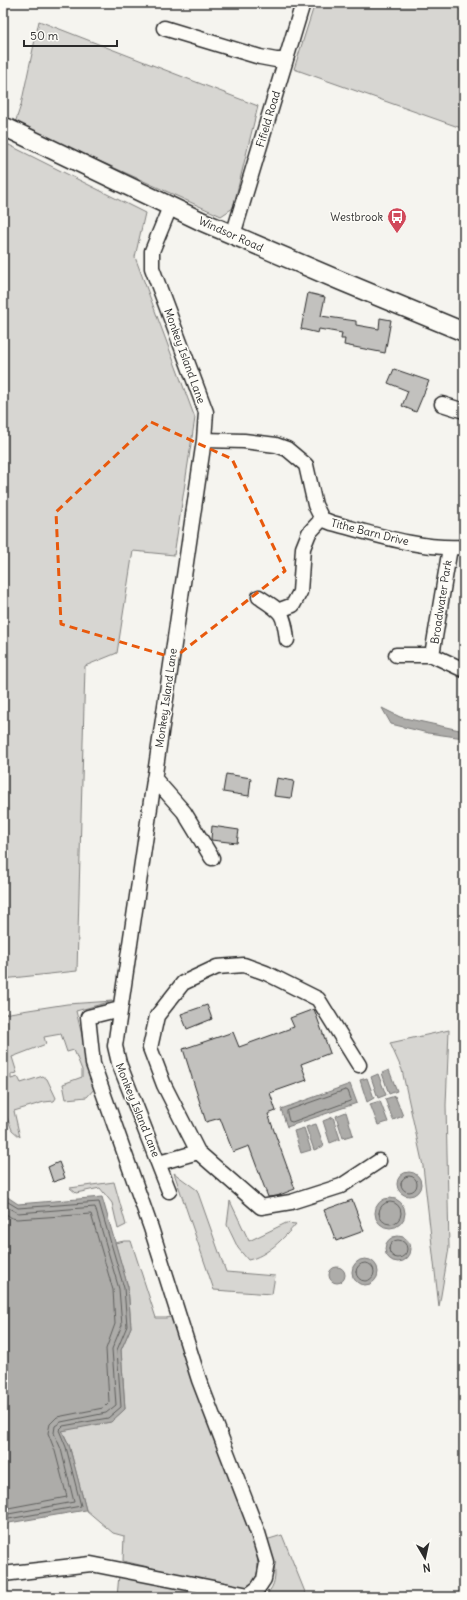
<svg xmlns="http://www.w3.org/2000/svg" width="467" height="1600" viewBox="0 0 467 1600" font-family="Delius,sans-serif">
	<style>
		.green { fill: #d7d6d2; stroke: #81807e }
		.water { fill: #adaca9; stroke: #797877 }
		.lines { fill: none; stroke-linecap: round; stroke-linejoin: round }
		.shore { stroke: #5f5f5d; stroke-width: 1 }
		.building { fill: #c2c1be; stroke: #2b2b2b }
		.minor-casing { stroke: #2b2b2b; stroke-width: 17 }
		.major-casing { stroke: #2b2b2b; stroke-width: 21 }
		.minor { stroke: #fdfcf7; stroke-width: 14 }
		.major { stroke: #fdfcf7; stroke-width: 18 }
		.marked { fill: none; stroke: #e8590c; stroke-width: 3; stroke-dasharray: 8 5; stroke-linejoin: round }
		.labels { text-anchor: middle; stroke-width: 3; stroke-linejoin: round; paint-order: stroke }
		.street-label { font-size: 11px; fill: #2b2b2b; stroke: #fdfcf7 }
		.poi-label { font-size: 11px; fill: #2b2b2b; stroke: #fdfcf7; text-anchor: end }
	</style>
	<rect width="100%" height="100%" fill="#f5f4ef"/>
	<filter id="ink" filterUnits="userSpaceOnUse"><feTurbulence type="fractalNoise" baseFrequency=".025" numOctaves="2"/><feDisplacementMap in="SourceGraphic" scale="8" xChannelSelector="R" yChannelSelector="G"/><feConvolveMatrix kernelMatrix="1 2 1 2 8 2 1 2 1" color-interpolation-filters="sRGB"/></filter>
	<g filter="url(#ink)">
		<path class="green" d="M315,3H464V129L294,69Z
			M39,21L258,106L233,208L221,216L15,123L21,105Z
			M3,142L145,213L135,257L195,418L174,555L133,551L117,653L85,666L77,971L3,979Z
			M113,1001L76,1011L95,1088L87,1097L66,1099L63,1084L82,1077V1070L74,1050L67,1052L61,1034L44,1037L46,1044L12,1057L17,1073L11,1074V1079L18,1077L21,1083L43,1076L47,1079L56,1098L54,1101L44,1102L14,1111L20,1137L12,1130L3,1108V1014L67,1004Z
			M449,1030L446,1105L449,1248L439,1307L423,1166L402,1070L390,1043Z
			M174,1173L197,1190L226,1272L275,1276L272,1294L214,1290Z
			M114,1182L126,1225L118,1229L112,1203L100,1188L76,1193L70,1188Z
			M230,1201L249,1241L286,1223L296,1224C283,1239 267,1256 248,1260L238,1248L227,1225Z
			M124,1241H131L156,1318H166L175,1316L250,1526L249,1532L257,1551L258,1570L255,1581L247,1588L169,1572L123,1561L124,1536L113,1533L86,1510L69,1445L62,1430L110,1422L125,1409L121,1350L131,1327L128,1287L115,1243Z
			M282,1535L307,1597H264C283,1580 273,1561 266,1540Z
			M119,1575L226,1597H117Z"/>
		<path class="water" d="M382,708L400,717L464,731V738L428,733L391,724Z
			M389,1070L397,1091L389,1094L382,1073Z
			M378,1074L386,1095L378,1098L371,1077Z
			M367,1078L374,1098L367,1102L360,1080Z
			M350,1084L357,1103L287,1127L281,1109Z
			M395,1096L403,1116L393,1120L385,1099Z
			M380,1101L388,1122L378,1125L370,1104Z
			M346,1112L353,1135L343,1138L336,1116Z
			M333,1117L340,1139L330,1143L323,1121Z
			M316,1124L324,1146L314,1150L306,1127Z
			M304,1128L311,1150L301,1153L294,1131Z
			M397 1184a12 12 0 1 1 24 0a12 12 0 1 1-24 0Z
			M3,1194L18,1204L102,1197L128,1287L131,1327L121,1350L125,1409L111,1422L62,1431L69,1445L86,1510L3,1524Z
			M375 1213a15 15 0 1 1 30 0a15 15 0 1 1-30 0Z
			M385 1249a13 13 0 1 1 26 0a13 13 0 1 1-26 0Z
			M352 1272a13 13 0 1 1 26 0a13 13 0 1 1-26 0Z
			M329 1275a8 8 0 1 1 16 0a8 8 0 1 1-16 0Z"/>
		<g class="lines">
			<path class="shore" d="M346,1090L348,1091L351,1099L350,1101L292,1122L289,1121L287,1113V1111Z
				M401 1184a8 8 0 1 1 16 0a8 8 0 1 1-16 0Z
				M3,1199L18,1208L99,1202L124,1288L127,1326L117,1350L121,1407L108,1418L63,1426L59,1430L66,1447L81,1506L3,1520
				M379 1213a11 11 0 1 1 22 0a11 11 0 1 1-22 0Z
				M3,1205L18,1213L95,1207L119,1289L122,1325L112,1349L116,1405L106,1413L61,1422L55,1426L54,1433L61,1449L74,1502L3,1515
				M3,1212L12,1218L17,1219L91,1214L113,1290L115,1324L106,1349L109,1402L103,1408L57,1417L50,1424L48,1433L55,1451L67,1497L3,1509
				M389 1249a9 9 0 1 1 18 0a9 9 0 1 1-18 0Z
				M356 1272a9 9 0 1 1 18 0a9 9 0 1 1-18 0Z"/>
		</g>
		<path class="building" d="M308,293L325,297L321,316L356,321V325L379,329L380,318L391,320L385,353L344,345L345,339H341L342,333L319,329L318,333L301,329Z
			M394,369L429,381L416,412L402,406L408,391L388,383Z
			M226,774L251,778L249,796L223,792Z
			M277,778L294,781L291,798L274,796Z
			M212,826L239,830L237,843L211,840Z
			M207,1005L212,1019L187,1029L181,1014Z
			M314,1009L330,1053L301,1064L307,1080L270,1093L276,1111L268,1114L295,1189L277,1196L268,1197L249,1146L233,1152L220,1118L206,1122L183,1049L233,1032L239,1047L294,1027L290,1018Z
			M59,1162L65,1178L53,1182L48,1167Z
			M352,1200L364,1231L336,1241L324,1210Z"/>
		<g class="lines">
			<g class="minor-casing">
				<path id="minor" d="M164,28L260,57L276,60H285
					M233,235L303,3
					M442,404L464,411
					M204,440L244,441L276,445L287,449L306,465L315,505L322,519L332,523C374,534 420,550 464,547
					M259,597C282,612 284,612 287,640
					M280,610L293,605L300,592L303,548L309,533L322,519
					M396,655H432L464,670
					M432,655L450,548
					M154,778L184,812L212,858
					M120,1009L88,1017L93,1064L151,1228L199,1380L258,1533L267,1563L264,1579L258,1588L246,1597
					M198,1152L261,1207L291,1202L341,1186L379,1161
					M159,1163L198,1152L164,1085L150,1048L157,1016L183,983L217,967L244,965L266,973L318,999L359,1065
					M169,1191L119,1063L115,1046L204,440L206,412L152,268V251L170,207
					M3,1574L91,1564L249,1595"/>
			</g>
			<g class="major-casing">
				<path id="major" d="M3,126L203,222L341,281L464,332"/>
			</g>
			<use href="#minor" class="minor"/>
			<use href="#major" class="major"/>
		</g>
	</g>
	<path class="marked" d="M151,422L232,459L285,571L174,658L61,624L56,512Z"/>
	<defs>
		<g id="bus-pin" transform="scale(1)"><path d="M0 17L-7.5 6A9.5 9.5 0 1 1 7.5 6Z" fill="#d1495b" stroke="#fdfcf7"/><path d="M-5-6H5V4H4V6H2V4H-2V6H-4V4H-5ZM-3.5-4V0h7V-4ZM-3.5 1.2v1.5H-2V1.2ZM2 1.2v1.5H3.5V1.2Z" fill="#fff"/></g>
	</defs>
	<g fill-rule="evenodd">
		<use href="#bus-pin" x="397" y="217"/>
	</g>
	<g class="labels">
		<g class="street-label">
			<text transform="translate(268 119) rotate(-73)" y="4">Fifield Road</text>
			<text transform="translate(231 234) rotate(24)" y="4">Windsor Road</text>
			<text transform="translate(185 356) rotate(70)" y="4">Monkey Island Lane</text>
			<text transform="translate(370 532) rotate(14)" y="4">Tithe Barn Drive</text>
			<text transform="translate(441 602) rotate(-81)" y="4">Broadwater Park</text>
			<text transform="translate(166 698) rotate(-82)" y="4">Monkey Island Lane</text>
			<text transform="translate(138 1110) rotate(68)" y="4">Monkey Island Lane</text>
		</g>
		<g class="poi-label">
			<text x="383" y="221">Westbrook</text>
		</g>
	</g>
	<rect width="467" height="1600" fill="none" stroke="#fdfcf7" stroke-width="16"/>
	<rect x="8" y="8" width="451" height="1584" fill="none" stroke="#2b2b2b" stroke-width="1.5" filter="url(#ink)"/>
	<g transform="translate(425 1558) rotate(171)" stroke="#fdfcf7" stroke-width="3" paint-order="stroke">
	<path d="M0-3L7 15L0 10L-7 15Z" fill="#2b2b2b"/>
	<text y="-6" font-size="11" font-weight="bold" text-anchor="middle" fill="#2b2b2b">N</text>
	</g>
	<path d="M24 40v6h93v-6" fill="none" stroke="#2b2b2b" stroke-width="2"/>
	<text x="30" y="40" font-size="12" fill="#2b2b2b" stroke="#fdfcf7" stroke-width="3" paint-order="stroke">50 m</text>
</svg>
